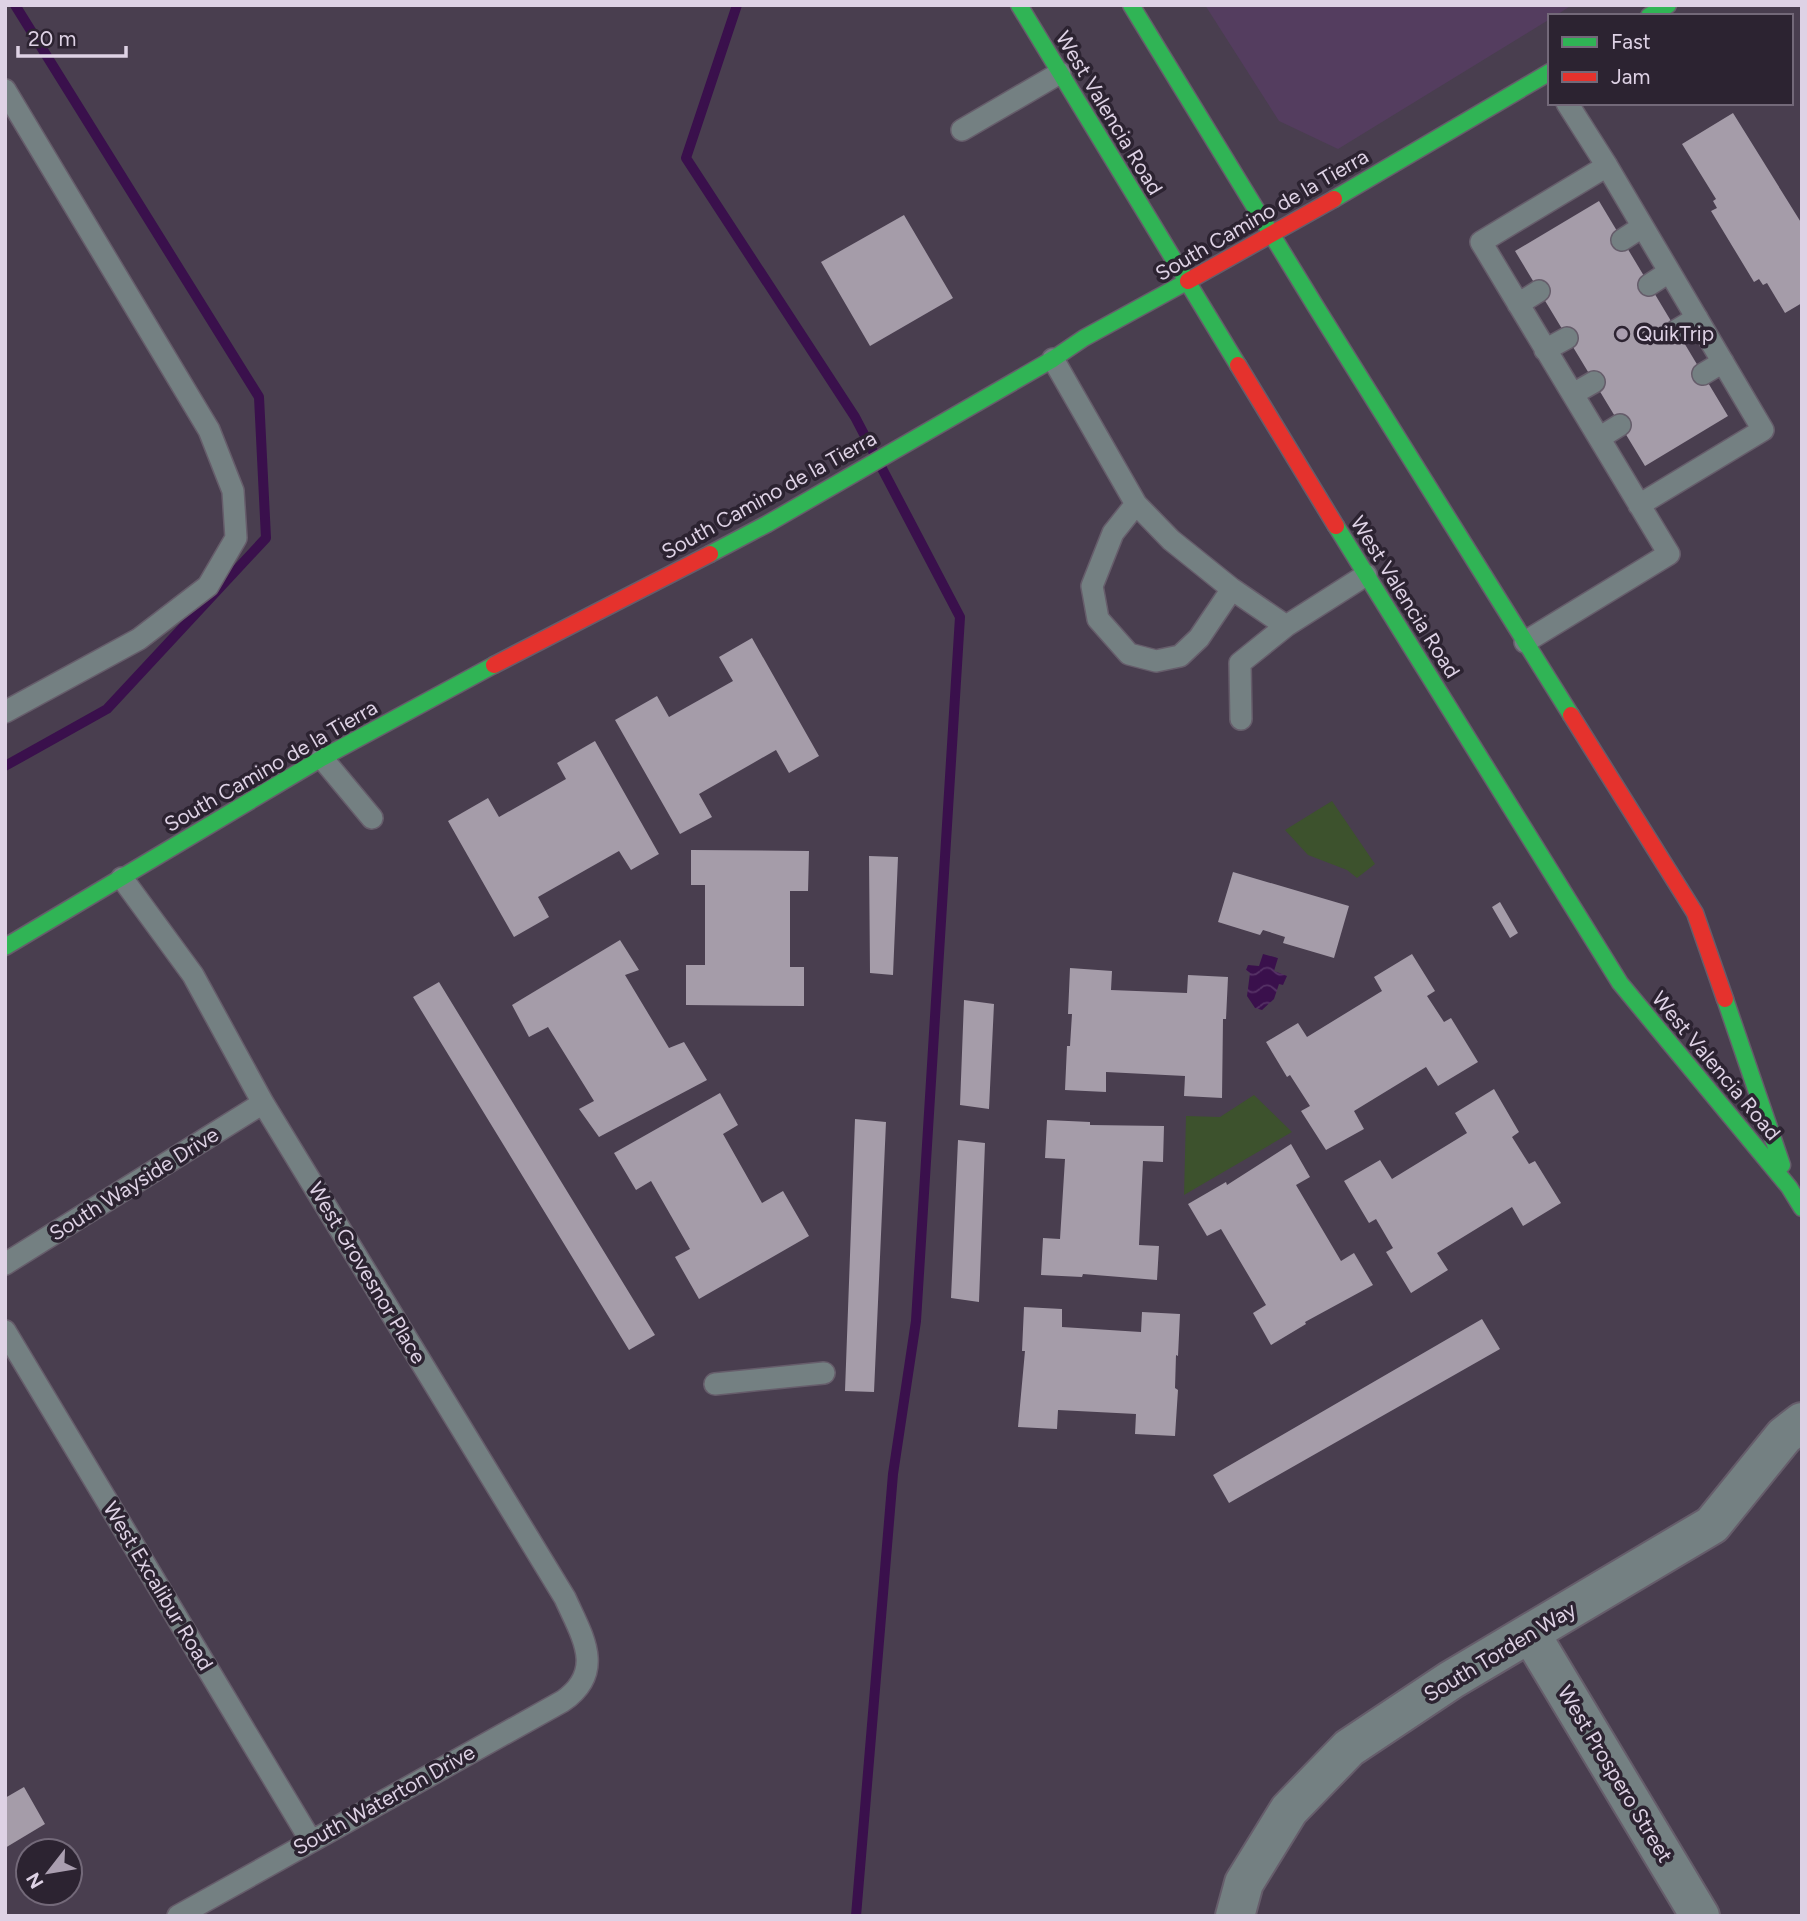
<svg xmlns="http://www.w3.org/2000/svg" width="1807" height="1921" viewBox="0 0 1807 1921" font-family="Figtree,sans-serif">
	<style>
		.built { fill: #543d5f }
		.green { fill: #3d522d }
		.water { fill: url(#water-waves) }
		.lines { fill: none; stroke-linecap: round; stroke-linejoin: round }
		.stream { stroke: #3a104c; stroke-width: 10 }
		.building { fill: #a59ca9 }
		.lane-casing { stroke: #665d6b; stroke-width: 24 }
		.street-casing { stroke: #665d6b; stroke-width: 42 }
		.fast-casing { stroke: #665d6b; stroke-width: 19 }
		.jam-casing { stroke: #665d6b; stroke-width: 19 }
		.lane { stroke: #748082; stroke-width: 21 }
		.street { stroke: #748082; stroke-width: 38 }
		.fast { stroke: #30b455; stroke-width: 16 }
		.jam { stroke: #e5322d; stroke-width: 16 }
		.poi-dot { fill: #aa9eb0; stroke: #2c2331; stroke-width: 2.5 }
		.labels { text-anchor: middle; stroke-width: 7; stroke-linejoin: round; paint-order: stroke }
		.street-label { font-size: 21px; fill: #ded2e5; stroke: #2c2331 }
		.poi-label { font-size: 21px; fill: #ded2e5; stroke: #2c2331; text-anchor: start }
	</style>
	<defs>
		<pattern id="water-waves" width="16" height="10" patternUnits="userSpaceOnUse" patternTransform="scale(1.75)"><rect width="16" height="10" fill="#3a104c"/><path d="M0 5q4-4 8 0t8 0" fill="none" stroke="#563266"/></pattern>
	</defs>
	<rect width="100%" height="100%" fill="#493e4f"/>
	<path class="built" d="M1205,5H1572L1555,16H1550V19L1338,149L1279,121Z"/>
	<path class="green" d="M1332,801L1375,864L1357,878L1347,870L1308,855L1285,830Z
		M1254,1095L1292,1132L1184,1195L1186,1116L1220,1117Z"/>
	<path class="water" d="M1263,954L1278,958L1274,971L1287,976L1283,985L1279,984L1274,999L1262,1010L1255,1008L1247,996L1250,973L1246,970L1248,965L1259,966Z"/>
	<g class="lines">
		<path class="stream" d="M737,5L686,158L855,417L960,617L916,1321L893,1474L856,1916
			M5,766L107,709L266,538L259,397L15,5"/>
	</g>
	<path class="building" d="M1733,113L1802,224V303L1785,313L1767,283L1763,285L1759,279L1754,282L1711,211L1717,208L1713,201L1716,199L1682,144Z
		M1599,201L1728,416L1645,466L1515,251Z
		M904,215L953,298L870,346L821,262Z
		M752,638L819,756L789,773L776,750L699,794L712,817L680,834L615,720L657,696L669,717L733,681L719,657Z
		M595,741L659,854L631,870L619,851L538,897L549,917L514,937L448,821L488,798L499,817L566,779L557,763Z
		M691,850L809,851L808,891H790V967H804V1006L686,1005V965H705V885H691Z
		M869,856L898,857L893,975L870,973Z
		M1233,872L1349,906L1334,958L1283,943L1285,937L1263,930L1260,935L1218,922Z
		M1500,902L1518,933L1510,938L1492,907Z
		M620,940L639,970L625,975L669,1048L684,1042L707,1080L599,1137L579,1109L594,1101L548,1027L529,1037L512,1005Z
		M1412,954L1435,991L1427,996L1444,1022L1451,1018L1478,1062L1438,1086L1426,1067L1354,1111L1364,1129L1326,1150L1301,1111L1310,1106L1290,1075L1287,1077L1266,1042L1298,1023L1307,1037L1382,991L1374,977Z
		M1070,968L1112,971L1111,990L1187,993L1188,975L1228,977L1226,1019H1223L1222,1098L1184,1096L1185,1076L1106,1072V1092L1065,1090L1067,1046H1070L1072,1014H1068Z
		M439,982L655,1335L629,1350L413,997Z
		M964,1000L994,1004L989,1109L960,1105Z
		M1494,1089L1519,1132L1512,1137L1529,1164L1535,1161L1561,1203L1523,1226L1512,1207L1437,1253L1448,1270L1411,1293L1386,1252L1393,1248L1376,1219L1369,1223L1344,1181L1380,1160L1392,1179L1467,1133L1455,1113Z
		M720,1093L738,1125L723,1134L762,1203L783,1191L809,1236L699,1299L675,1257L690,1249L651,1181L636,1190L614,1153Z
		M855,1119L886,1122L874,1392L845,1391Z
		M1047,1120L1090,1122V1125L1164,1126L1163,1162L1143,1161L1139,1245L1159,1246L1157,1280L1083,1274L1082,1277L1041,1275L1043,1238L1060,1239L1065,1159L1045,1158Z
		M958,1140L985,1143L979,1302L951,1298Z
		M1291,1144L1310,1177L1296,1185L1341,1261L1354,1253L1373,1285L1305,1322L1306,1324L1271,1345L1253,1313L1266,1305L1221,1229L1207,1236L1188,1204L1226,1182L1227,1185Z
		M1024,1307L1062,1309V1327L1141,1332L1142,1312L1180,1314L1178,1356L1176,1355L1175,1388L1178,1390L1175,1436L1135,1434L1136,1414L1058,1410L1057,1429L1018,1427L1025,1351H1022Z
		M1482,1319L1500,1349L1229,1503L1213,1475Z
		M24,1787L45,1824L5,1848V1798Z"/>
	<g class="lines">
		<g class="lane-casing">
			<path id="lane" d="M5,90L209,430L233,491L236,538L208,586L139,639L5,712
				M1567,103L1607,166L1763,430L1639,505
				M962,130L1060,73
				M1622,240L1642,227
				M1649,285L1669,272
				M1518,304L1539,291
				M1677,330L1697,318
				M1545,350L1567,338
				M1053,359L1136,504L1171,540L1232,589L1286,626
				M1703,374L1723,362
				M1573,394L1594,382
				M1599,438L1620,425
				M1136,504L1113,533L1092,586L1098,619L1129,654L1156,661L1180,656L1199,638L1232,589
				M1525,642L1669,554L1481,242L1607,166
				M1241,719L1240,663L1286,626L1366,575
				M322,758L372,818
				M122,878L193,975L263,1103L565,1598C582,1636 606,1671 563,1701L178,1916
				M5,1264L263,1103
				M5,1331L311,1841
				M715,1384L824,1373"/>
		</g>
		<g class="street-casing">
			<path id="street" d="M1530,1633L1700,1916
				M1235,1916L1244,1883L1289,1810L1349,1748L1451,1680L1712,1525L1784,1436L1802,1422"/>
		</g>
		<g class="fast-casing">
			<path id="fast" d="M1019,5L1238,365
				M1131,5L1316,307L1571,715
				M1649,16L1668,5
				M1334,199L1550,72
				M1336,526L1620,983L1789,1187L1802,1208
				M710,554L767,524L1053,359L1084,338L1188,281
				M5,947L322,758L494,665
				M1725,999L1782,1165"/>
		</g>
		<g class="jam-casing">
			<path id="jam" d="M1188,281L1334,199
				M1238,365L1336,526
				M494,665L710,554
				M1571,715L1695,913L1725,999"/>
		</g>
		<use href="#lane" class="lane"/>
		<use href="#street" class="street"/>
		<use href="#fast" class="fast"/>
		<use href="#jam" class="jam"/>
	</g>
	<circle class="poi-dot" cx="1622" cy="334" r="7"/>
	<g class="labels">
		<g class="street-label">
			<text transform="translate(1109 113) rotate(59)" y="7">West Valencia Road</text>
			<text transform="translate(1262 215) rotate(-30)" y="7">South Camino de la Tierra</text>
			<text transform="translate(769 495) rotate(-29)" y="7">South Camino de la Tierra</text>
			<text transform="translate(1405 597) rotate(58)" y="7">West Valencia Road</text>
			<text transform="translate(271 766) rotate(-30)" y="7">South Camino de la Tierra</text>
			<text transform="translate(1716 1066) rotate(50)" y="7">West Valencia Road</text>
			<text transform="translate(134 1184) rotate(-32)" y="7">South Wayside Drive</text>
			<text transform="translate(367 1273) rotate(59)" y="7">West Grovesnor Place</text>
			<text transform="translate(158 1586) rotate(59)" y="7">West Excalibur Road</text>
			<text transform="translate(1500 1652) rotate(-31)" y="7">South Torden Way</text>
			<text transform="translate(1615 1774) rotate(59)" y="7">West Prospero Street</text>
			<text transform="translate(384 1800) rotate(-29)" y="7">South Waterton Drive</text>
		</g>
		<g class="poi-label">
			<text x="1636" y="341">QuikTrip</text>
		</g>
	</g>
	<rect width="1807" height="1921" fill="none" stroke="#ded2e5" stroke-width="14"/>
	<rect x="1548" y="14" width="245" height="91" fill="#2c2331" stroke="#736979" stroke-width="2"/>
	<rect x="1562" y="37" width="35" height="10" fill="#30b455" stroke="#736979" stroke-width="2"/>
	<text x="1611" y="49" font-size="21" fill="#ded2e5">Fast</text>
	<rect x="1562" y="72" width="35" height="10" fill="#e5322d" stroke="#736979" stroke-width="2"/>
	<text x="1611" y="84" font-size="21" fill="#ded2e5">Jam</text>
	<g transform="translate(49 1872) rotate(239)"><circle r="33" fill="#2c2331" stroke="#736979" stroke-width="2"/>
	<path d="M0-5L12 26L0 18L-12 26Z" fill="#aa9eb0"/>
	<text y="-10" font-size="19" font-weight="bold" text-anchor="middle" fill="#ded2e5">N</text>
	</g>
	<path d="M18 46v10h108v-10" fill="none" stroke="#ded2e5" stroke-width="3.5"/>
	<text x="28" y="46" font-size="21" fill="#ded2e5" stroke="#2c2331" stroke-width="5" paint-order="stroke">20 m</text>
</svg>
